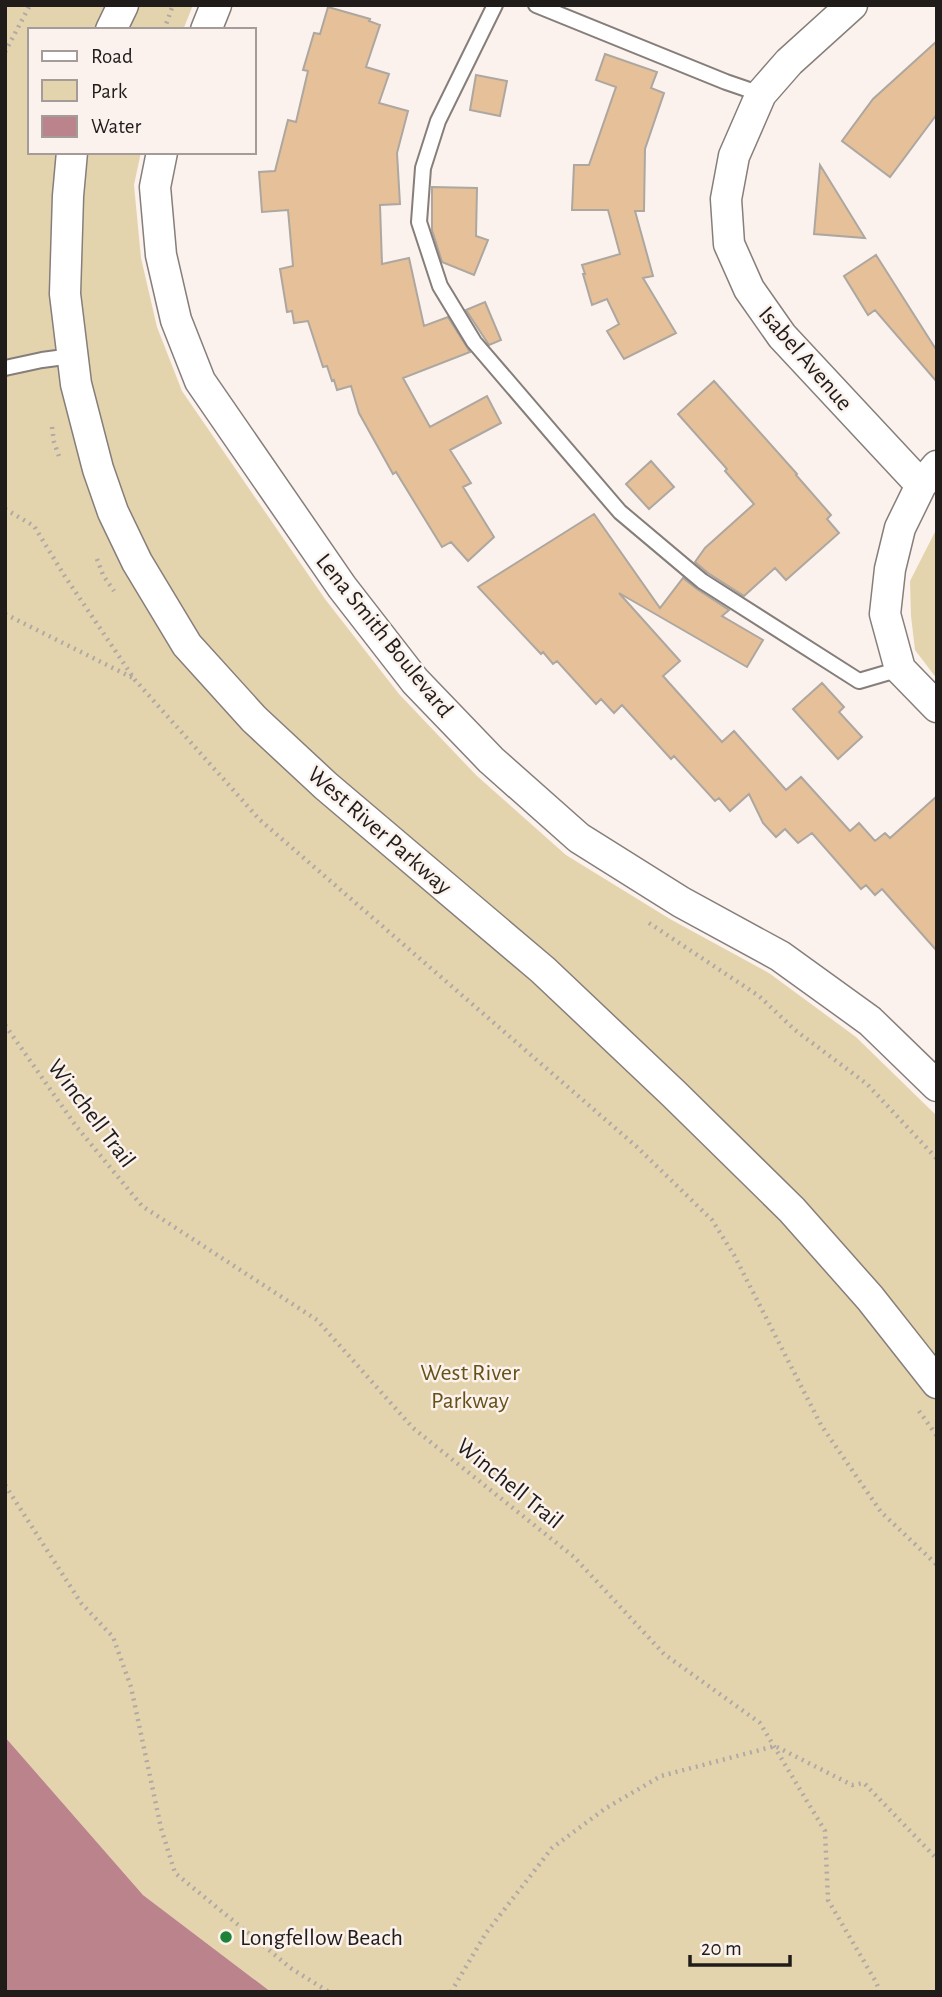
<svg xmlns="http://www.w3.org/2000/svg" width="942" height="1997" viewBox="0 0 942 1997" font-family="'Alegreya Sans',sans-serif">
	<style>
		.green { fill: #e4d4ad }
		.water { fill: #bb838b }
		.building { fill: #e6c098; stroke: #ada7a0; stroke-width: 2 }
		.lines { fill: none; stroke-linecap: round; stroke-linejoin: round }
		.service-casing { stroke: #867e7a; stroke-width: 18 }
		.minor-casing { stroke: #867e7a; stroke-width: 33 }
		.path { stroke: #b0a9a5; stroke-width: 4.5; stroke-dasharray: 2 5; stroke-linecap: butt }
		.service { stroke: #fff; stroke-width: 14 }
		.minor { stroke: #fff; stroke-width: 30 }
		.poi-dot { fill: #1e8338; stroke: #fbf2ed; stroke-width: 2.5 }
		.labels { text-anchor: middle; stroke-width: 5; stroke-linejoin: round; paint-order: stroke }
		.street-label { font-size: 24px; fill: #1f1c1a; stroke: #fbf2ed }
		.park-label { font-size: 24px; fill: #665117; stroke: #fbf2ed }
		.poi-label { font-size: 24px; fill: #1f1c1a; stroke: #fbf2ed; text-anchor: start }
	</style>
	<rect width="100%" height="100%" fill="#fbf2ed"/>
	<path class="green" d="M5,5H193L183,30H30V152H141L134,185L141,258L157,327L182,391L325,599L399,694L476,775L566,855L670,919L769,973L856,1037L937,1116V1992H271L143,1895L5,1737Z
		M937,528V679L915,650L911,616L910,581Z"/>
	<path class="water" d="M5,1737L143,1895L271,1992H5Z"/>
	<path class="building" d="M328,7L370,19L369,21L380,25L366,67L389,74L379,103L408,111L397,153L400,204L380,205L382,264L409,258L424,326L448,317L470,352L403,378L430,427L487,396L501,423L450,450L471,483L463,487L494,537L468,561L451,542L442,547L396,472L393,474L359,413L351,386L337,390L334,380L332,381L327,366L323,367L308,321L294,323L292,311L287,312L280,269L293,266L288,210L262,212L259,172L275,171L288,120L296,122L308,71L303,70L314,33L320,34Z
		M937,41V114L890,177L842,141L873,99Z
		M605,54L657,72L651,88L664,93L645,149L644,211H635L653,276L643,278L676,333L624,359L607,331L619,324L607,299L592,305L583,274H585L582,265L620,254L608,210H572L574,165H589L616,87L596,80Z
		M476,75L507,81L500,116L470,110Z
		M820,165L865,238L814,234Z
		M432,187L477,188L476,236L488,240L474,275L442,262L432,230Z
		M876,255L937,351V382L875,310L868,315L844,276Z
		M485,302L501,340L489,345L466,310Z
		M714,381L797,474L796,475L831,515L827,519L839,533L786,580L775,568L744,596L708,573L695,562L705,548L754,504L725,471L727,469L678,414Z
		M651,461L674,487L649,509L626,484Z
		M594,514L660,608L683,578L697,589L729,610L722,616L763,640L747,667L619,593L680,661L663,676L722,742L734,731L786,790L801,777L850,831L859,823L875,841L885,833L890,838L937,796V951L882,889L875,895L866,885L861,889L812,833L798,843L785,829L776,837L763,823L749,794L730,811L719,798L715,801L674,756L671,759L622,705L614,713L601,699L596,704L557,661L553,664L543,652L541,654L478,587Z
		M822,683L844,707L839,712L862,737L838,759L793,709Z"/>
	<g class="lines">
		<g class="service-casing">
			<path id="service" d="M495,5L438,121L423,168L419,222L440,286L474,342L620,512L702,581L859,681L900,669
				M536,5L726,82L761,94
				M5,368L42,360L72,356"/>
		</g>
		<g class="minor-casing">
			<path id="minor" d="M852,5L789,62L761,94L734,156L726,199L729,244L749,289L782,336L921,485
				M111,30L123,5
				M206,30L216,5
				M72,152L68,196L65,294L76,384L98,469L113,512L137,562L187,645L254,719L326,786L543,970L674,1094L792,1210L870,1298L937,1383
				M162,152L155,187L161,255L176,320L200,381L342,587L415,681L491,760L579,838L681,902L780,956L870,1021L937,1086
				M937,466L921,485L900,528L890,569L885,614L900,669L937,707"/>
		</g>
		<path class="path" d="M164,30L173,5
			M5,52L30,5
			M52,427L54,442L60,459
			M5,509L34,526L64,575L135,680L260,820L637,1147L712,1220L734,1255L821,1425L881,1512L937,1565
			M97,559L103,575L114,591
			M5,614L135,679
			M649,923L759,996L795,1030L867,1084L937,1159
			M5,1025L76,1126L142,1206L317,1320L413,1428L574,1557L664,1654L760,1723L825,1831L828,1900L876,1982L880,1992
			M919,1411L937,1436
			M5,1485L81,1603L113,1637L131,1687L161,1828L175,1873L292,1969L329,1992
			M451,1992L486,1933L552,1848L606,1808L661,1776L775,1746L852,1785L864,1783L937,1859"/>
		<use href="#service" class="service"/>
		<use href="#minor" class="minor"/>
	</g>
	<circle class="poi-dot" cx="226" cy="1937" r="7"/>
	<g class="labels">
		<g class="street-label">
			<text transform="translate(806 358) rotate(49)" y="8">Isabel Avenue</text>
			<text transform="translate(385 635) rotate(51)" y="8">Lena Smith Boulevard</text>
			<text transform="translate(380 830) rotate(41)" y="8">West River Parkway</text>
			<text transform="translate(92 1113) rotate(53)" y="8">Winchell Trail</text>
			<text transform="translate(510 1483) rotate(39)" y="8">Winchell Trail</text>
		</g>
		<g class="park-label">
			<text x="470" y="1380">West River<tspan x="470" dy="28">Parkway</tspan></text>
		</g>
		<g class="poi-label">
			<text x="240" y="1945">Longfellow Beach</text>
		</g>
	</g>
	<rect width="942" height="1997" fill="none" stroke="#1f1c1a" stroke-width="14"/>
	<rect x="28" y="28" width="228" height="126" fill="#fbf2ed" stroke="#a39c99" stroke-width="2"/>
	<rect x="42" y="51" width="35" height="10" fill="#ffffff" stroke="#a39c99" stroke-width="2"/>
	<text x="91" y="63" font-size="21" fill="#1f1c1a">Road</text>
	<rect x="42" y="80" width="35" height="21" fill="#e4d4ad" stroke="#a39c99" stroke-width="2"/>
	<text x="91" y="98" font-size="21" fill="#1f1c1a">Park</text>
	<rect x="42" y="116" width="35" height="21" fill="#bb838b" stroke="#a39c99" stroke-width="2"/>
	<text x="91" y="133" font-size="21" fill="#1f1c1a">Water</text>
	<path d="M690 1955v10h100v-10" fill="none" stroke="#1f1c1a" stroke-width="3.5"/>
	<text x="701" y="1955" font-size="21" fill="#1f1c1a" stroke="#fbf2ed" stroke-width="5" paint-order="stroke">20 m</text>
</svg>
